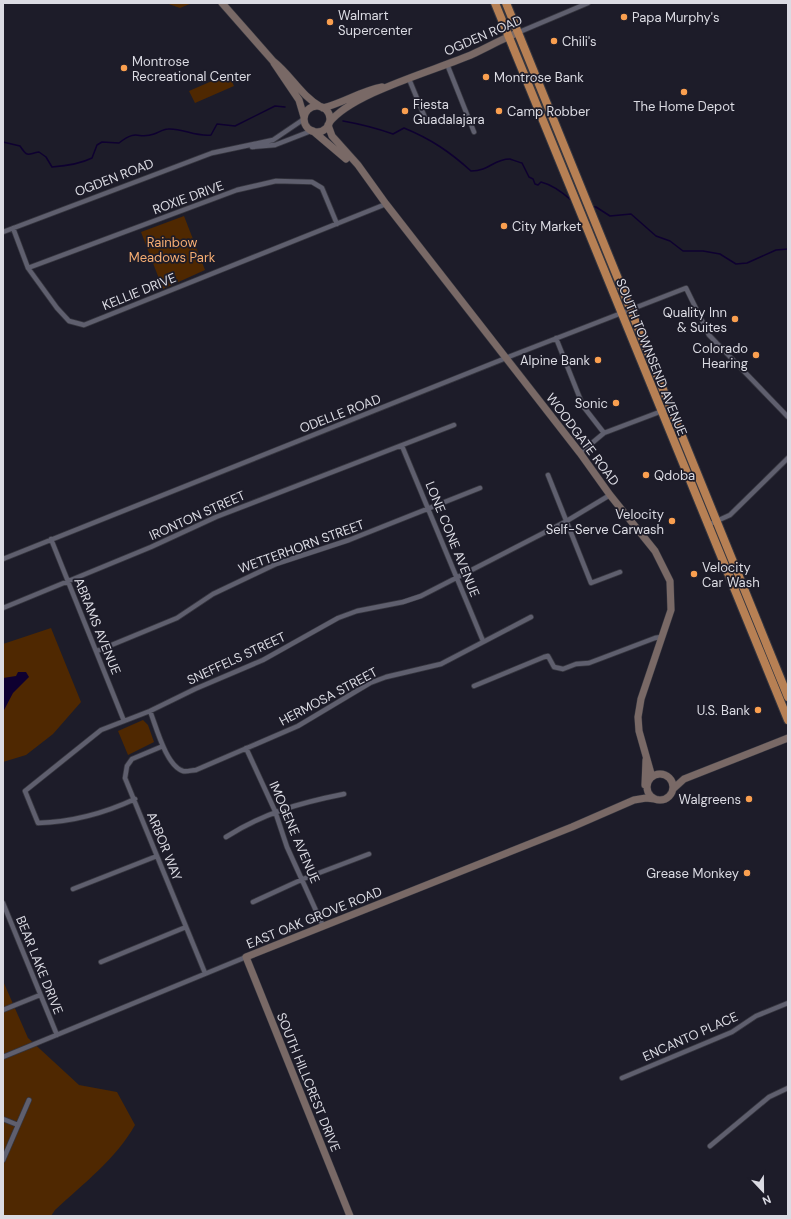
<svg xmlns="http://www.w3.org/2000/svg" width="791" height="1219" viewBox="0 0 791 1219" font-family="'DM Sans',sans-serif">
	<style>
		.green { fill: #4f2801 }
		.water { fill: #0e0030 }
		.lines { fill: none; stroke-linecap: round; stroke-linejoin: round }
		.stream { stroke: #0e0030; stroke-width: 1.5 }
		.street-casing { stroke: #36363f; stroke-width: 6 }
		.secondary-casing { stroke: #36363f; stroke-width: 8 }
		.highway-casing { stroke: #36363f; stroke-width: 10 }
		.street { stroke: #5f5f6e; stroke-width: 4.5 }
		.secondary { stroke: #796966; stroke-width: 7 }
		.highway { stroke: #b78054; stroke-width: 8 }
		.poi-dot { fill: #fa9f4f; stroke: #1d1c29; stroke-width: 1.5 }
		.labels { text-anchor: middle; stroke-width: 3.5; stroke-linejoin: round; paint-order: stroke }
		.poi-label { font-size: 13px; fill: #dbdbe3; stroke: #1d1c29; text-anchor: start }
		.street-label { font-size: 13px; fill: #dbdbe3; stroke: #1d1c29 }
		.park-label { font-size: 13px; fill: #f6ad72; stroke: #1d1c29 }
	</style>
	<rect width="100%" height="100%" fill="#1d1c29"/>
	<path class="green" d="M166,3H192L180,8Z
		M228,74L234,86L195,103L189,91Z
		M184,216L205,270L163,289L141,232Z
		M51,628L81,702L53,734L26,755L3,762V644Z
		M143,720L148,725L154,742L128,755L118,731Z
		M3,981L28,1038L79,1085L117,1092L135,1125C116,1159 83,1184 55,1210L51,1216H3Z"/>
	<path class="water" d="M18,672H26L29,677L13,693L3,712V678L16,676Z"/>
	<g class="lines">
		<path class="stream" d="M343,121C360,124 376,128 393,134L404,128C431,139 450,152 471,171C490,171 493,159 510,159C513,160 518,162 522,163L529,177L533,179L535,184L538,185L541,182C553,185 562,192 571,200
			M3,142L20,146C28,158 27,154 39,152L46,157L52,167C65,166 80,164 92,158L97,145L102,142L119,143C138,128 137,140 154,134C158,133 163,129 168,129C182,128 196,137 211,135L217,124L235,126L275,106L285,107
			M592,207H596L610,216L631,214L656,236L670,241L683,251H703L720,254L736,264L747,263L776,250L788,249"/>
		<g class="street-casing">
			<path id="street" d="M517,33L588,3
				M447,64L474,132
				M409,79L426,120
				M252,147L275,145L311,131
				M13,228L28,268L57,308L69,321L84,325L386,204
				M3,232L212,153L273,140L304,119
				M28,268L237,190L276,181L312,182L322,188L337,224
				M556,338L583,406L604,433
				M402,446L483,641
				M580,453L604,433L670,408
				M548,475L591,583L620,572
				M708,525L730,515L788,458
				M51,539L124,721
				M3,559L516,354L686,288L709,335L788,417
				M3,608L151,547L216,517L454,425
				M97,651L177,618L213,594L276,564L349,540L480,488
				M474,686L544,657L548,656L554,667L563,669L576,664L589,663L655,638L661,637
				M150,711C156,726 166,766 183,771C187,772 192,770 196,770L298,726L370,683L386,677L441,664L531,617
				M163,746L132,759L127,766L125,778L205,973
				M246,748L275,811L287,847L323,926
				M135,799C105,813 70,822 38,823L25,791L101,730L150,711L195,689L263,660L338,618L357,611L403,602L421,596L565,522L610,495
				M226,837C264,813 299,803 344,794
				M73,889L157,856
				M253,902L303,879L369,854
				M3,903L57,1035
				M101,962L186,927
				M3,1010L40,995
				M3,1057L246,957
				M622,1078L732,1032L756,1016L788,1003
				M3,1119L18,1125
				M710,1146L769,1097L788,1088
				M3,1160L29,1100"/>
		</g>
		<g class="secondary-casing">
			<path id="secondary" d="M222,3L273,61C291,75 301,96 321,107
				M274,63L299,100L304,117
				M304 119a13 13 0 1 1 26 0a13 13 0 1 1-26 0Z
				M323,108C343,103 361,91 382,87
				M329,123C351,93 437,70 473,54C488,47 502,39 517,33
				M328,125L332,136L358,165L386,204L580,453L610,495L655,551L670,581L671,610L641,699L638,717L639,731L652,777
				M313,131L346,159
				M647 787a13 13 0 1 1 26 0a13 13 0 1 1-26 0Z
				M645,785L646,760
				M673,789L684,779L788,738
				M350,1216L246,957L572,827L634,800L646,798L655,799"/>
		</g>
		<g class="highway-casing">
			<path id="highway" d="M495,3L788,720
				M506,3L788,697"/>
		</g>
		<use href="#street" class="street"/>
		<use href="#secondary" class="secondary"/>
		<use href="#highway" class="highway"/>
	</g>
	<g class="poi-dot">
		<circle cx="624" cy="17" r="4"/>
		<circle cx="330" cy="22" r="4"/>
		<circle cx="554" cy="41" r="4"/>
		<circle cx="124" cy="68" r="4"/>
		<circle cx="486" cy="77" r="4"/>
		<circle cx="684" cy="92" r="4"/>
		<circle cx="405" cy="111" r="4"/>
		<circle cx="499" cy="111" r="4"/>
		<circle cx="504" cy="226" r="4"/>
		<circle cx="735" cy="319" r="4"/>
		<circle cx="756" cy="355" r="4"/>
		<circle cx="598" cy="360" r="4"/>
		<circle cx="616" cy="403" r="4"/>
		<circle cx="646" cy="475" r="4"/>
		<circle cx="672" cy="521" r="4"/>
		<circle cx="694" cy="574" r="4"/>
		<circle cx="758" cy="710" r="4"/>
		<circle cx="749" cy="799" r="4"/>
		<circle cx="747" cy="873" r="4"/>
	</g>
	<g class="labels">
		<g class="poi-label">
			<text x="338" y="20">Walmart<tspan x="338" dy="15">Supercenter</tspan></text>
			<text x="632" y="22">Papa Murphy's</text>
			<text x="562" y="46">Chili's</text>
			<text x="132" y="66">Montrose<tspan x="132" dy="15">Recreational Center</tspan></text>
			<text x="494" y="82">Montrose Bank</text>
			<text x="413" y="109">Fiesta<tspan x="413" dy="15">Guadalajara</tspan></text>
			<text x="684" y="111" text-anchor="middle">The Home Depot</text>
			<text x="507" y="116">Camp Robber</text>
			<text x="512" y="231">City Market</text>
			<text x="727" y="317" text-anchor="end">Quality Inn<tspan x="727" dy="15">&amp; Suites</tspan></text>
			<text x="748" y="353" text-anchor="end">Colorado<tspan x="748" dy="15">Hearing</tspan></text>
			<text x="590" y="365" text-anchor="end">Alpine Bank</text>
			<text x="608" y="408" text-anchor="end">Sonic</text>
			<text x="654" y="480">Qdoba</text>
			<text x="664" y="519" text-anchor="end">Velocity<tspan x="664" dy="15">Self-Serve Carwash</tspan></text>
			<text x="702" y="572">Velocity<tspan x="702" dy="15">Car Wash</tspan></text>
			<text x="750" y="715" text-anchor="end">U.S. Bank</text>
			<text x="741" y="804" text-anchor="end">Walgreens</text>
			<text x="739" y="878" text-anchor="end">Grease Monkey</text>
		</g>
		<g class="street-label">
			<text transform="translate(483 35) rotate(-23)" y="5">OGDEN ROAD</text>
			<text transform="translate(114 177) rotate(-21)" y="5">OGDEN ROAD</text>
			<text transform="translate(188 197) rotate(-20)" y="5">ROXIE DRIVE</text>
			<text transform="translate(139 291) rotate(-22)" y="5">KELLIE DRIVE</text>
			<text transform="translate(652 357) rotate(68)" y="5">SOUTH TOWNSEND AVENUE</text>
			<text transform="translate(340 413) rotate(-21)" y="5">ODELLE ROAD</text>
			<text transform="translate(583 439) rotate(53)" y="5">WOODGATE ROAD</text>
			<text transform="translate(197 515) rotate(-24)" y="5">IRONTON STREET</text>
			<text transform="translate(453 539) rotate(68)" y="5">LONE CONE AVENUE</text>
			<text transform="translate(301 546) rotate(-20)" y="5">WETTERHORN STREET</text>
			<text transform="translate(98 626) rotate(68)" y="5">ABRAMS AVENUE</text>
			<text transform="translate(236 658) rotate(-25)" y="5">SNEFFELS STREET</text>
			<text transform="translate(328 696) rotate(-28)" y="5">HERMOSA STREET</text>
			<text transform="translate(295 832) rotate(67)" y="5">IMOGENE AVENUE</text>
			<text transform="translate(165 846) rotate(68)" y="5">ARBOR WAY</text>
			<text transform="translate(314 917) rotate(-22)" y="5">EAST OAK GROVE ROAD</text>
			<text transform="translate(40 965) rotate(68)" y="5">BEAR LAKE DRIVE</text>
			<text transform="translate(690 1036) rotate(-24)" y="5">ENCANTO PLACE</text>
			<text transform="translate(309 1082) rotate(68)" y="5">SOUTH HILLCREST DRIVE</text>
		</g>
		<g class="park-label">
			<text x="172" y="247">Rainbow<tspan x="172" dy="15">Meadows Park</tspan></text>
		</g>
	</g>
	<rect width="791" height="1219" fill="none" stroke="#dbdbe3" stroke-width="8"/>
	<g transform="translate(763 1191) rotate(158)" stroke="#1d1c29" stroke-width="3" paint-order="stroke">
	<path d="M0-3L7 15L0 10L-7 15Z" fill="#dbdbe3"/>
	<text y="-6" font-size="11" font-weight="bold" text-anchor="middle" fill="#dbdbe3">N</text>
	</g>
</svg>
